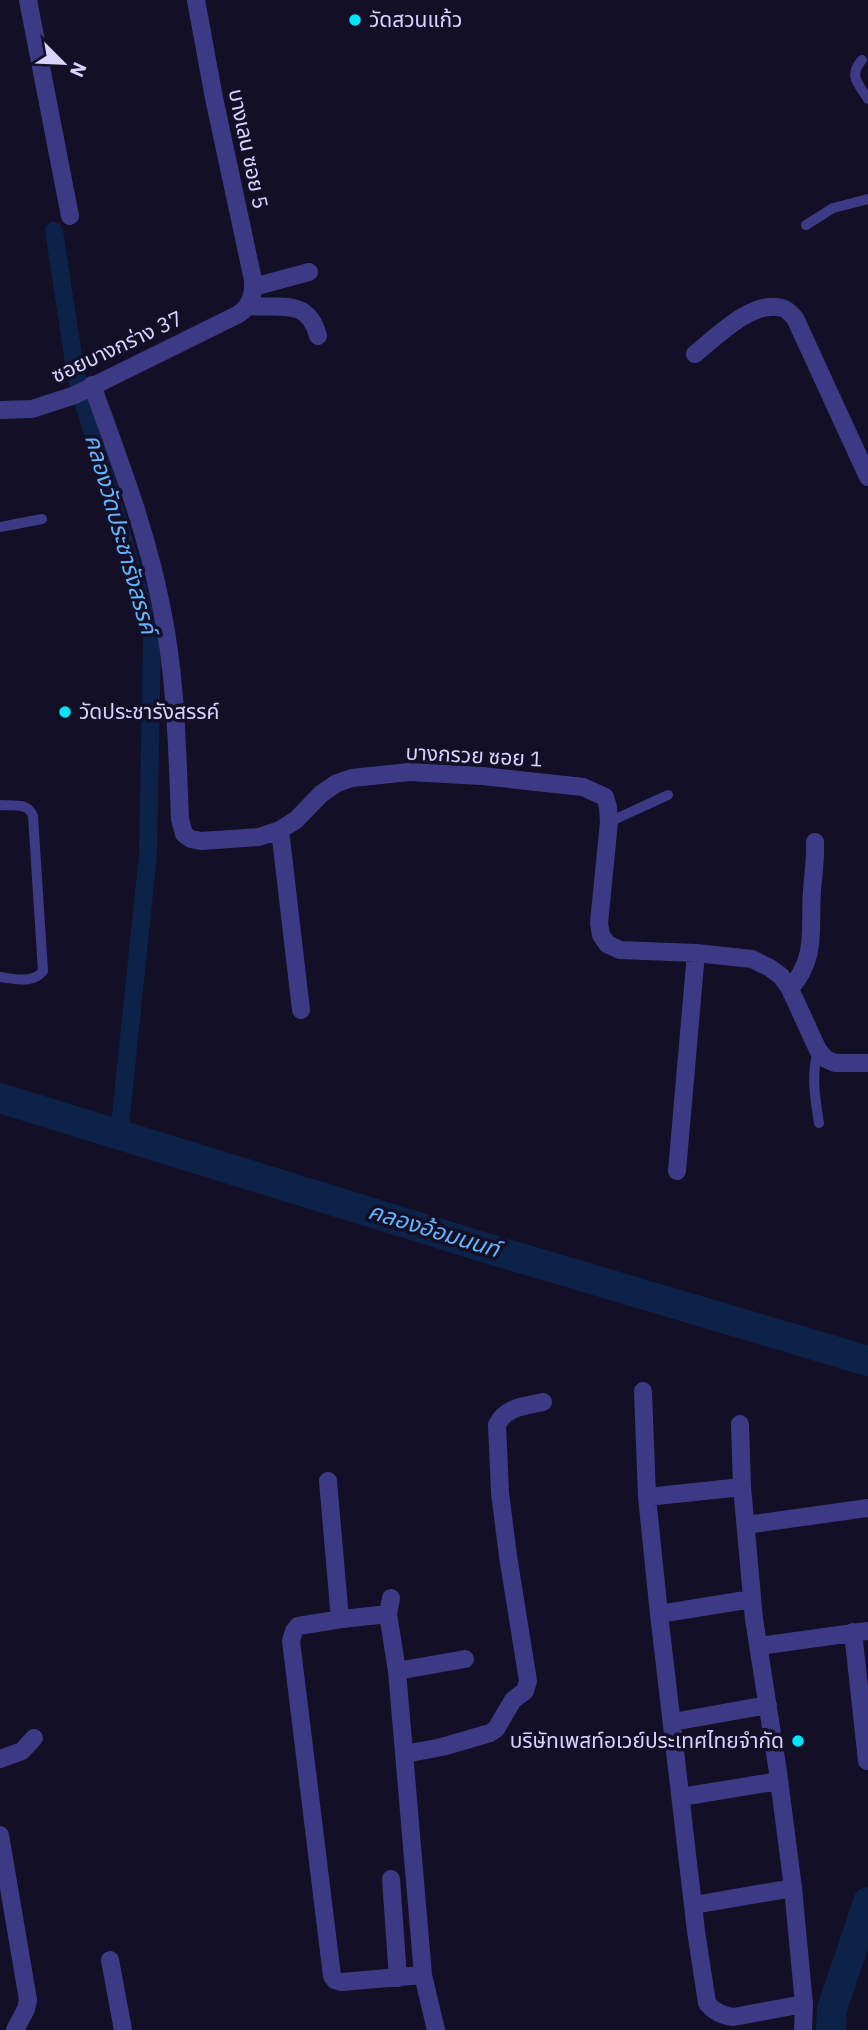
<svg xmlns="http://www.w3.org/2000/svg" width="868" height="2030" viewBox="0 0 868 2030" font-family="'IBM Plex Sans','Noto Sans Thai',sans-serif">
	<style>
		.lines { fill: none; stroke-linecap: round; stroke-linejoin: round }
		.canal { stroke: #0c2248; stroke-width: 18 }
		.river { stroke: #0c2248; stroke-width: 30 }
		.service { stroke: #3d3a85; stroke-width: 10 }
		.minor { stroke: #3d3a85; stroke-width: 18 }
		.tertiary { stroke: #3d3a85; stroke-width: 18 }
		.poi-dot { fill: #00e5ff; stroke: #130f26; stroke-width: 2.5 }
		.labels { text-anchor: middle; stroke-width: 7; stroke-linejoin: round; paint-order: stroke }
		.poi-label { font-size: 21px; fill: #d9d4ff; stroke: #130f26; text-anchor: start }
		.street-label { font-size: 21px; fill: #d9d4ff; stroke: #130f26 }
		.water-label { font-size: 23px; font-style: italic; fill: #62b6ff; stroke: #130f26 }
	</style>
	<rect width="100%" height="100%" fill="#130f26"/>
	<g class="lines">
		<path class="canal" d="M54,231L76,375L152,639L148,854L119,1135"/>
		<path class="river" d="M0,1098L483,1247L868,1361
			M831,2030L832,2009L868,1902"/>
		<path class="service" d="M862,60C848,76 858,83 868,99
			M806,225L833,208L868,199
			M0,527L42,519
			M0,805C13,806 28,802 33,816L43,971C33,984 15,979 0,977
			M609,822L668,795
			M818,1050C811,1075 815,1098 819,1123"/>
		<path class="minor" d="M28,0L70,216
			M253,287L309,272
			M248,306C279,309 308,297 318,336
			M695,354C716,337 753,299 782,308C787,309 791,314 795,318L868,477
			M92,385C118,457 146,529 161,605C176,675 177,747 180,819L184,834L191,839L201,841L259,837L280,830L296,820L321,794L337,783L352,778L409,772L482,776L583,787L605,797L608,807L609,822L599,923L601,935L607,944L620,950L696,953L752,959L770,968L781,976L790,989L818,1050L826,1059L835,1063H868
			M280,830L301,1010
			M790,989C818,956 809,930 812,891C813,874 816,859 815,842
			M677,1171L696,953
			M643,1391L647,1497L659,1614L696,1931L707,2003C714,2012 722,2015 733,2017L804,2004
			M740,1424L742,1487L754,1619L778,1772L793,1888L804,2004L803,2030
			M328,1481L340,1619
			M647,1497L742,1487
			M746,1525L868,1508
			M391,1598L388,1614L397,1671L423,1975L436,2030
			M388,1614L342,1619L298,1626L294,1631L291,1641L332,1976L335,1980L342,1982L423,1975
			M659,1614L752,1599
			M853,1632L867,1761
			M759,1646L868,1631
			M397,1671L465,1659
			M673,1722L768,1705
			M405,1754L442,1747L490,1733L496,1729L513,1700L525,1691L528,1681L508,1556L500,1493L497,1425C505,1407 525,1406 543,1402
			M0,1759L22,1751L34,1738
			M681,1797L779,1781
			M0,1835L28,2000L26,2009L15,2030
			M391,1879L398,1978
			M694,1905L793,1888
			M110,1960L123,2030"/>
		<path class="tertiary" d="M0,410L32,409L75,395L237,315C250,308 254,295 253,280L214,98L196,0"/>
	</g>
	<g class="poi-dot">
		<circle cx="355" cy="20" r="7"/>
		<circle cx="65" cy="712" r="7"/>
		<circle cx="798" cy="1741" r="7"/>
	</g>
	<g class="labels">
		<g class="poi-label">
			<text x="369" y="27">วัดสวนแก้ว</text>
			<text x="79" y="719">วัดประชารังสรรค์</text>
			<text x="784" y="1748" text-anchor="end">บริษัทเพสท์อเวย์ประเทศไทยจำกัด</text>
		</g>
		<g class="street-label">
			<text transform="translate(248 149) rotate(78)" y="7">บางเลน ซอย 5</text>
			<text transform="translate(117 347) rotate(-25)" y="7">ซอยบางกร่าง 37</text>
			<text transform="translate(474 756) rotate(3)" y="7">บางกรวย ซอย 1</text>
		</g>
		<g class="water-label">
			<text transform="translate(121 534) rotate(74)" y="8">คลองวัดประชารังสรรค์</text>
			<text transform="translate(434 1230) rotate(17)" y="8">คลองอ้อมนนท์</text>
		</g>
	</g>
	<g transform="translate(63 63) rotate(114)" stroke="#130f26" stroke-width="5" paint-order="stroke">
	<path d="M0-5L12 26L0 18L-12 26Z" fill="#d9d4ff"/>
	<text y="-10" font-size="19" font-weight="bold" text-anchor="middle" fill="#d9d4ff">N</text>
	</g>
</svg>
